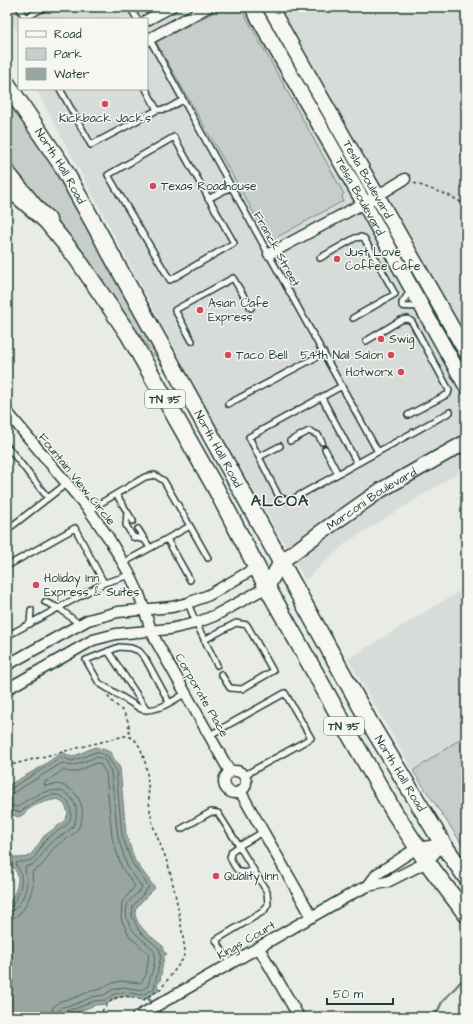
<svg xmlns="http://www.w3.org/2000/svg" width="473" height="1024" viewBox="0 0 473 1024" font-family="'Architects Daughter',sans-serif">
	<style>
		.built { fill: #d8dcd8 }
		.green { fill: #c7cec9; stroke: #73867e }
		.water { fill: #99a6a0; stroke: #687c75 }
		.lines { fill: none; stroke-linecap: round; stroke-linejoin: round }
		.shore { stroke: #50675f; stroke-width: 1 }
		.stream { stroke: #687c75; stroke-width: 2.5 }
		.lane-casing { stroke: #1f3d34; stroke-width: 8 }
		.street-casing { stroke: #1f3d34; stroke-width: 13 }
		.secondary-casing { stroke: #1f3d34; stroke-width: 17 }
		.primary-casing { stroke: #1f3d34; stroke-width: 19 }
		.highway-casing { stroke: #1f3d34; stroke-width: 21 }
		.path { stroke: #1f3d34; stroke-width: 1.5; stroke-dasharray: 3 3; stroke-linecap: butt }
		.lane { stroke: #f6f6f2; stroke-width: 5 }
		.street { stroke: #f6f6f2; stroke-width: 10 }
		.secondary { stroke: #f6f6f2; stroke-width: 14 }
		.primary { stroke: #f6f6f2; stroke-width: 16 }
		.highway { stroke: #f6f6f2; stroke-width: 18 }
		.poi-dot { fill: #d1495b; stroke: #f6f6f2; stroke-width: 1.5 }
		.labels { text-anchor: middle; stroke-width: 3; stroke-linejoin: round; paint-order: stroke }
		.shield { fill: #f6f6f2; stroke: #60746d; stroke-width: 1 }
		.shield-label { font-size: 11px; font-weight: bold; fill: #1f3d34 }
		.poi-label { font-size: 12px; fill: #1f3d34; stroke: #f6f6f2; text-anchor: start }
		.street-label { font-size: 12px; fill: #1f3d34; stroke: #f6f6f2 }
		.district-label { font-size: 16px; font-weight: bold; letter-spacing: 1px; fill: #1f3d34; stroke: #f6f6f2 }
	</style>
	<rect width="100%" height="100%" fill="#e9ebe7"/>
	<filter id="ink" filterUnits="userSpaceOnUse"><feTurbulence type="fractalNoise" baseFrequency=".025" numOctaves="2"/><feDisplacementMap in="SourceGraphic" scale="8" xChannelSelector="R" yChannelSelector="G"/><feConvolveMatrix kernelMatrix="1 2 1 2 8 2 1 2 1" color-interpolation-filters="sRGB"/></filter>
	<g filter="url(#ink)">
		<path class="built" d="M7,7H466V468L346,543L305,580L214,422L36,89H147V19H19V33L7,16Z
			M466,587V735L413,771L348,659Z"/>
		<path class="green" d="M224,7H238L245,15L344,194L342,195L343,201L270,241L156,42Z
			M7,100L13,103L20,113L67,189L179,389C123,313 69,236 7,165Z
			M466,735V850L413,771Z"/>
		<path class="water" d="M95,747L103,749L110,752L120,768L126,834L135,861L155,888C149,894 142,900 137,907C128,921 154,939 163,946V951L167,954L164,956L160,981L157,985L160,990L147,997L144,1000L133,997L124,996L115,998L107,1004L95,1005L78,1012L57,1017H7V907C12,898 21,884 17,873C16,871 13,868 11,865H7V855L18,858L28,857L34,851L44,836L65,821L68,813L65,805L58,799C47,801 39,803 29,809C25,812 23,816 18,817L13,815L7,819V786L41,767L62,752L72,757Z"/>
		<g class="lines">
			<path class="shore" d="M7,790L10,789L62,757L72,761L96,752L107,756L116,770L122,835L132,863L149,887L133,906L132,916L139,931L159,948L161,955L154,989L142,995L124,992L114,994L106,1000L94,1001L77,1008L65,1011L62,1014V1017
				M7,795L13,793L62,763L72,766L96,757L104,759L111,772L118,837L127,866L142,887C139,894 129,898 127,906C121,934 155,943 155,955C155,966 150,976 148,986L141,990L124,987L112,990L104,995L92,997L76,1004L62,1007L58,1011L56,1017
				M7,808L13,806L18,807C34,793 68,778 76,808C77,814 76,821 73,826C67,834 57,837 50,843C43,849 42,859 33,864C31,866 27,866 25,867C25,872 27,878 27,883C26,893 18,912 7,913
				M7,814L13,811L20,812C29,805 48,791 61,796C63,797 66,800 68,802C79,827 58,827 46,840C40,846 38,856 31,860C27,862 20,862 16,863C16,867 20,870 21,874C23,885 18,898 11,907L7,908
				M7,919C23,919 30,898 33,885C33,880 32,876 32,872C38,869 43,865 46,860C49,856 51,850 55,847C62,841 72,837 77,830C88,814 81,792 64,786C58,783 51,785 45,786L44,783L63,770L69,772H76L96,763L100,764L106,773L112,838L122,868L135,886L122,902L121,919L130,937L149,954L146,975L141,983L120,981L109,984L101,989L91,991L74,998L60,1001L53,1007L50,1017"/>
			<path class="stream" d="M147,997L153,1004
				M156,1008L164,1017
				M435,1017L442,1002L466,976"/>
			<g class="lane-casing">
				<path id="lane" d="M19,7L25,18L45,7
					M130,7L137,19
					M149,38L378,452
					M60,89L91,145L157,110L167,109L183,100
					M146,89L157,110
					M174,137L234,243L170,280L108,175Z
					M208,199L231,187
					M320,258L355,238L361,237L364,238L395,294L353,318
					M410,291L402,303V306C405,307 417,307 420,306
					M192,341L175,310L233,278L251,308
					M366,341L401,320L408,319L412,322L449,390L448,394L408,415
					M342,386L249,437L279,497L289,501L450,412
					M322,398L357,463
					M228,404L324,353
					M290,441L309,431L318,435L322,442
					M7,446L48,498L12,526L7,527
					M325,449L338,474
					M259,457L280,446
					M116,494L133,521
					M48,498L66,484
					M89,510L145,477L155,475L164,481L190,526L123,563
					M127,512L126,525L133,537L145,540
					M190,526L208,558
					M138,529L150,548
					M167,539L190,580
					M7,566L75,528L104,583
					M45,602L59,608L79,624
					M188,603L196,623L217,665
					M30,624L31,610
					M7,636L104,583L130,575
					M204,640L236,623L247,625L273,671L242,689L230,688L221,674
					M108,651L147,710
					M169,702L145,658L139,651L131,648L119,647L86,660L99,683L141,709C157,713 172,701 186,693
					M210,735L285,693L311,738L243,776
					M181,829L211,812L218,813L239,846L263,832
					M230,964L216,940L264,911L268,904L267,892L239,846L232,851L230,857C235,869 239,877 253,870"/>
			</g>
			<g class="street-casing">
				<path id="street" d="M147,20L171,7
					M149,39L208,7
					M269,254L377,196L405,179
					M7,412L89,510L108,537L130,575L139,594L151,630L156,641L230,772
					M7,665L88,620L118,612L172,607L188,603L209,595L257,567
					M7,689L93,640L116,634L170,629L196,623L214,616L267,587
					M224 782a11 11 0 1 1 22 0a11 11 0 1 1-22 0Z
					M240,791L312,917
					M368,886L377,874L417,848L443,844
					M259,948L299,1017
					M137,1017L355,892L368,886L387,882L427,862L443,844"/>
			</g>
			<g class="secondary-casing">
				<g id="secondary">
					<path id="s1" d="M252,7L364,203L466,386"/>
					<path id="s2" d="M270,7L466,352"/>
					<path id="s3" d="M267,587L281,562L321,532L381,490L466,442"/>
				</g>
			</g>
			<g class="primary-casing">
				<g id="primary">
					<path id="s4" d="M7,84L61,164L371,725L443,844L466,877"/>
					<path d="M7,173L76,257L129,335L215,487L267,587L346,728L394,812L427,862L466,914"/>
				</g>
			</g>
			<g class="highway-casing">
				<path id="highway" d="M7,185L47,220"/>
			</g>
			<path class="path" d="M414,183L450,196L466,205
				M108,696C110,701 113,702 116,705C127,714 130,722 129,736
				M7,766L124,736C133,736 138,742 141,750C150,770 147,795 151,816C154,834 164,850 169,868C176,895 181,923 185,951L183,959L160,990L147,997L144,1000C130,996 116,993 106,1006C103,1010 100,1013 99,1017
				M7,835L8,837L7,838
				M7,842L8,844L7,845"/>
			<use href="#lane" class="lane"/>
			<use href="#street" class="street"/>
			<use href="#secondary" class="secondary"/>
			<use href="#primary" class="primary"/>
			<use href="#highway" class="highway"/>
		</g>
	</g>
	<g class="poi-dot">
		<circle cx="105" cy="104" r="4"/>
		<circle cx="153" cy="186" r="4"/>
		<circle cx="337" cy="259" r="4"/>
		<circle cx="200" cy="310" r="4"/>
		<circle cx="381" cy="339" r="4"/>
		<circle cx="228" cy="355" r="4"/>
		<circle cx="391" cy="355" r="4"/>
		<circle cx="401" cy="372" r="4"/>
		<circle cx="36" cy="585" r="4"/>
		<circle cx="216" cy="876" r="4"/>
	</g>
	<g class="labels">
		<g class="shield">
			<rect x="145" y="390" width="40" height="18" rx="3"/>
			<rect x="324" y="717" width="40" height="18" rx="3"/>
		</g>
		<g class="shield-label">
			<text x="165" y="403">TN 35</text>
			<text x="344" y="730">TN 35</text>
		</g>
		<g class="poi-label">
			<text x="105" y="122" text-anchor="middle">Kickback Jack's</text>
			<text x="161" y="190">Texas Roadhouse</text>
			<text x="345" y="256">Just Love<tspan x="345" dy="14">Coffee Cafe</tspan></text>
			<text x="208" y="307">Asian Cafe<tspan x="208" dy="14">Express</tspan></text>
			<text x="389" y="343">Swig</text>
			<text x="236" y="359">Taco Bell</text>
			<text x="383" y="359" text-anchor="end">54th Nail Salon</text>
			<text x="393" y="376" text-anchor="end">Hotworx</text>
			<text x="44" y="582">Holiday Inn<tspan x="44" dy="14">Express &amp; Suites</tspan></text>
			<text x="224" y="880">Quality Inn</text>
		</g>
		<g class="street-label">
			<text dy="4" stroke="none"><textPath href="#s4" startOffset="98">North Hall Road</textPath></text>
			<text dy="4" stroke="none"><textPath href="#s2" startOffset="198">Tesla Boulevard</textPath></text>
			<text dy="4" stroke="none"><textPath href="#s1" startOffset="218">Telsa Boulevard</textPath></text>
			<text transform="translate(277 249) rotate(61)" y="4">Franck Street</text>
			<text dy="4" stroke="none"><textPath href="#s4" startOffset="422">North Hall Road</textPath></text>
			<text transform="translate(77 479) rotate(51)" y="4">Fountain View Circle</text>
			<text dy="4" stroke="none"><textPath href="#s3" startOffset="139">Marconi Boulevard</textPath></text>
			<text transform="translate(202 695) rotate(60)" y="4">Corporate Place</text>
			<text dy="4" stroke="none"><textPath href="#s4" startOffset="794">North Hall Road</textPath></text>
			<text transform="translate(246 940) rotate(-30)" y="4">Kings Court</text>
		</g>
		<g class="district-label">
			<text x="280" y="506">ALCOA</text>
		</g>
	</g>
	<rect width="473" height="1024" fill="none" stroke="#f6f6f2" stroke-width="24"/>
	<rect x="12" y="12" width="449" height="1000" fill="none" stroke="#1f3d34" stroke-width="1.5" filter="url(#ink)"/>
	<rect x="18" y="18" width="130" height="72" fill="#f6f6f2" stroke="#a0aca6"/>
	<rect x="26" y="31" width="20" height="6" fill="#f6f6f2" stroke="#a0aca6"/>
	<text x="54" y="38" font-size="12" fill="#1f3d34">Road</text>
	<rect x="26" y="48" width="20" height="12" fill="#c7cec9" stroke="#a0aca6"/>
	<text x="54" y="58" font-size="12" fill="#1f3d34">Park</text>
	<rect x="26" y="68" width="20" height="12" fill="#99a6a0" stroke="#a0aca6"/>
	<text x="54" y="78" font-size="12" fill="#1f3d34">Water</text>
	<path d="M327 998v6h66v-6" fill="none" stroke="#1f3d34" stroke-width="2"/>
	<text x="333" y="998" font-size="12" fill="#1f3d34" stroke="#f6f6f2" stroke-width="3" paint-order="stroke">50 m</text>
</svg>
